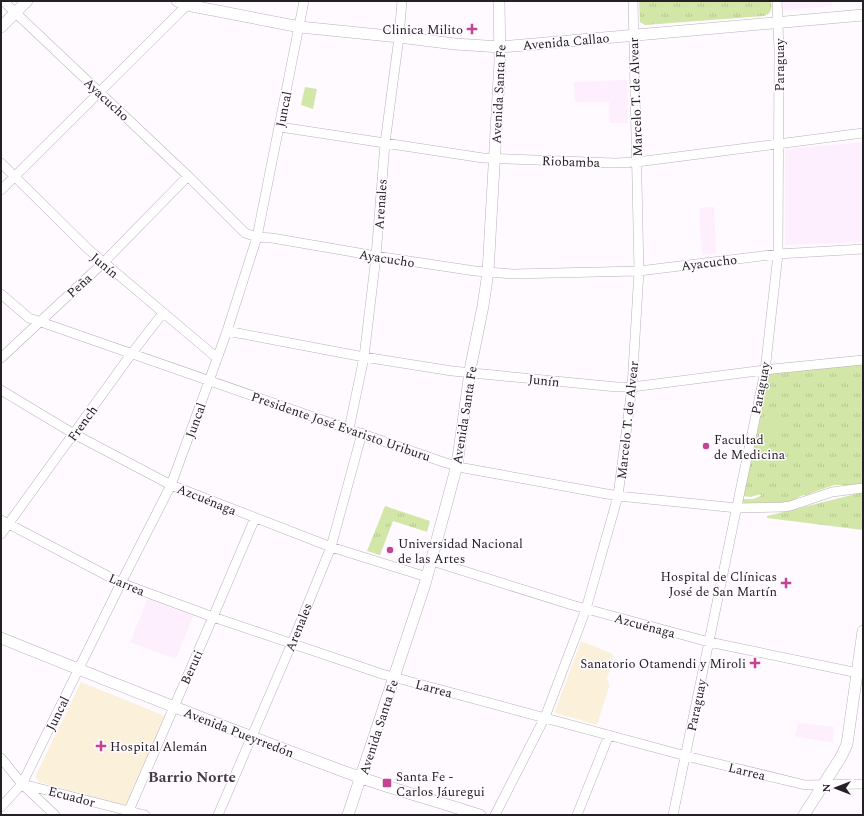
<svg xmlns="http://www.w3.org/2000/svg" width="864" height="816" viewBox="0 0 864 816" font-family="Spectral,serif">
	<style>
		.built { fill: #fdeffd }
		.medical { fill: #fbf1db }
		.grass { fill: url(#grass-tufts) }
		.pitch { fill: #d2e7a7 }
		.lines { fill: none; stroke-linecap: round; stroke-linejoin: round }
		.minor-casing { stroke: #bab0bb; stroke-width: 10 }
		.major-casing { stroke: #bab0bb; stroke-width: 12 }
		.minor { stroke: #fff; stroke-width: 9 }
		.major { stroke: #fff; stroke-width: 11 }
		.poi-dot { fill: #c24492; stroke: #fefaff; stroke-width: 1.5 }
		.labels { text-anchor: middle; stroke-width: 3; stroke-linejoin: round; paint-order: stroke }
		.poi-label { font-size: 13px; fill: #242125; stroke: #fefaff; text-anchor: start }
		.street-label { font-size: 13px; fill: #242125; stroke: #fefaff }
		.quarter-label { font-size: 15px; font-weight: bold; fill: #443c45; stroke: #fefaff }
	</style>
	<defs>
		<pattern id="grass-tufts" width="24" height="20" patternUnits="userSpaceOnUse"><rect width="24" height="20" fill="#d2e7a7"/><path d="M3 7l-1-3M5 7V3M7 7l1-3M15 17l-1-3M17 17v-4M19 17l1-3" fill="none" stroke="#b4c690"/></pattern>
	</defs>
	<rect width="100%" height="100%" fill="#fefaff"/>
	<path class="built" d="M780,1H832V6L784,10L780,7Z
		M627,80L628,123H610L609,102H575L574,82Z
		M863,142V242L785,245V149Z
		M714,207L716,253L702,255L699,208Z
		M148,598L194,614L176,659L130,642Z
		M798,723L834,727L833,743L795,736Z"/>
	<path class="medical" d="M581,641L613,654L607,680L609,681L608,684H610L597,725L555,713V711Z
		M81,682L165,716L130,804L126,806L39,782L35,777Z"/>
	<path class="grass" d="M639,1H771C772,9 772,13 764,16L645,25L640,22Z
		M863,364V485H834L806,495C799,495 793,502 786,503C772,505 757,504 744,504L742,499H753L761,496L760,494L751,497L742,496L769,374Z
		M860,493H863V530L767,518V516Z
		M385,506L430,521L427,532L393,521L380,555L367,551Z"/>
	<path class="pitch" d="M305,87L317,89L313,109L301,105Z
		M766,412H781V429H767Z"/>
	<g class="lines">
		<g class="minor-casing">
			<path id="minor" d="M3,1L188,176L245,233L257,237L272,238L376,256L475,271L513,274L639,271L778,254L863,249
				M280,127L483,158L615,163L637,162L863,133
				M1,163L88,249L217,358
				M1,190L187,5
				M1,294L29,318L38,321L443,462L464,468L618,496L737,508L783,507L790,506L832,492L863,488
				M227,331L364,357L452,371L617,387H632L773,369L863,360
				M1,358L103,263L188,176
				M1,390L74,434L171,485L331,547L427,577
				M349,429L364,357L376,256L385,143L399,37L402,1
				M1,520L121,583L213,617L382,674L686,756L805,785L863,784
				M1,534L132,353L163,313
				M432,561L572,605L709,642L863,674
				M1,758L22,784L55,815
				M22,784L145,815
				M1,807L22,784L121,583L171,485L209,381L227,331L257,237L304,1
				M127,815L213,617L255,518
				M218,815L292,643L331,547L362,433
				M495,815L545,717L586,609L618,496L632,387L639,271L633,1
				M577,815L609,735
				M673,815L765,371L778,254L779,49L777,1"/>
		</g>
		<g class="major-casing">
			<path id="major" d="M177,1L192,6L300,27L399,37L455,44L501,47L863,15
				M1,27L27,1
				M1,638C120,686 239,733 359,777C399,791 440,802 480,815
				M348,815L425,584L457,465L471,365L483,306L488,272L500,61L499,1
				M804,815L841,757L847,744L863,631"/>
		</g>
		<use href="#minor" class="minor"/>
		<use href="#major" class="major"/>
	</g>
	<g class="poi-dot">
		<path d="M470 23h4v4h4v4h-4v4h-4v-4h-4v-4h4z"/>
		<circle cx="706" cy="446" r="4"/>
		<circle cx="390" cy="550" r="4"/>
		<path d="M784 577h4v4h4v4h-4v4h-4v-4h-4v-4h4z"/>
		<path d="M753 657h4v4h4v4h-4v4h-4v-4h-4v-4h4z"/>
		<path d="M99 740h4v4h4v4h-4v4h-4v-4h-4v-4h4z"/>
		<rect x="382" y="778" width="10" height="10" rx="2"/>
	</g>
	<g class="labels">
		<g class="poi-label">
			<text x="463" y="34" text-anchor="end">Clinica Milito</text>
			<text x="714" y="444">Facultad<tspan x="714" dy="15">de Medicina</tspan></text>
			<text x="398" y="548">Universidad Nacional<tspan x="398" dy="15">de las Artes</tspan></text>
			<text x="777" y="581" text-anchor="end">Hospital de Clínicas<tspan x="777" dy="15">José de San Martín</tspan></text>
			<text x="746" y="668" text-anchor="end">Sanatorio Otamendi y Miroli</text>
			<text x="110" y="751">Hospital Alemán</text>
			<text x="396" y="781">Santa Fe -<tspan x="396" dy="15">Carlos Jáuregui</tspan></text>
		</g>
		<g class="street-label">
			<text transform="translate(566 41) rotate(-5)" y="5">Avenida Callao</text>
			<text transform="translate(779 65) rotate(-90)" y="5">Paraguay</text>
			<text transform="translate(498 94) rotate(-87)" y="5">Avenida Santa Fe</text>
			<text transform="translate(635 97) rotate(-92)" y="5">Marcelo T. de Alvear</text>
			<text transform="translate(107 99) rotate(43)" y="5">Ayacucho</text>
			<text transform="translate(283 109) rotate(-79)" y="5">Juncal</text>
			<text transform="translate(571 161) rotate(2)" y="5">Riobamba</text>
			<text transform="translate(380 204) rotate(-86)" y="5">Arenales</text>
			<text transform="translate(387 258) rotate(9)" y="5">Ayacucho</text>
			<text transform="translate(709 262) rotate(-7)" y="5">Ayacucho</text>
			<text transform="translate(105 265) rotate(40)" y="5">Junín</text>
			<text transform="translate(79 285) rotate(-42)" y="5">Peña</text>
			<text transform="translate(544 380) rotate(6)" y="5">Junín</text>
			<text transform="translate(760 388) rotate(-79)" y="5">Paraguay</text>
			<text transform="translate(464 415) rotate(-81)" y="5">Avenida Santa Fe</text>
			<text transform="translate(195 420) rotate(-70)" y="5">Juncal</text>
			<text transform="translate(627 420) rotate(-84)" y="5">Marcelo T. de Alvear</text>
			<text transform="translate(82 423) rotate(-54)" y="5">French</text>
			<text transform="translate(341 426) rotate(19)" y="5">Presidente José Evaristo Uriburu</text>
			<text transform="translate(207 499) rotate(22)" y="5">Azcuénaga</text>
			<text transform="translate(127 584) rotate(23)" y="5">Larrea</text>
			<text transform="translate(645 625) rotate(15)" y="5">Azcuénaga</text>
			<text transform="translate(298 627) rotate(-68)" y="5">Arenales</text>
			<text transform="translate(191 667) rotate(-66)" y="5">Beruti</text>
			<text transform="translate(434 688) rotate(15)" y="5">Larrea</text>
			<text transform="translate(696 705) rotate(-78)" y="5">Paraguay</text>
			<text transform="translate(57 713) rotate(-64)" y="5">Juncal</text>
			<text transform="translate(378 727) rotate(-72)" y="5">Avenida Santa Fe</text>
			<text transform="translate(239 732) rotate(21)" y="5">Avenida Pueyrredón</text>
			<text transform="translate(747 771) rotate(14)" y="5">Larrea</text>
			<text transform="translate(72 796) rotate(15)" y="5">Ecuador</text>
		</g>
		<g class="quarter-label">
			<text x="192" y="782">Barrio Norte</text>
		</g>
	</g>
	<rect width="864" height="816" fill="none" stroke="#242125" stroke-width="4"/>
	<g transform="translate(836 788) rotate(270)" stroke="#fefaff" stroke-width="3" paint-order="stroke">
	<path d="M0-3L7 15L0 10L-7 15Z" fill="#242125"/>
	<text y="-6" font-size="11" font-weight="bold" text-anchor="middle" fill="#242125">N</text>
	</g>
</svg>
